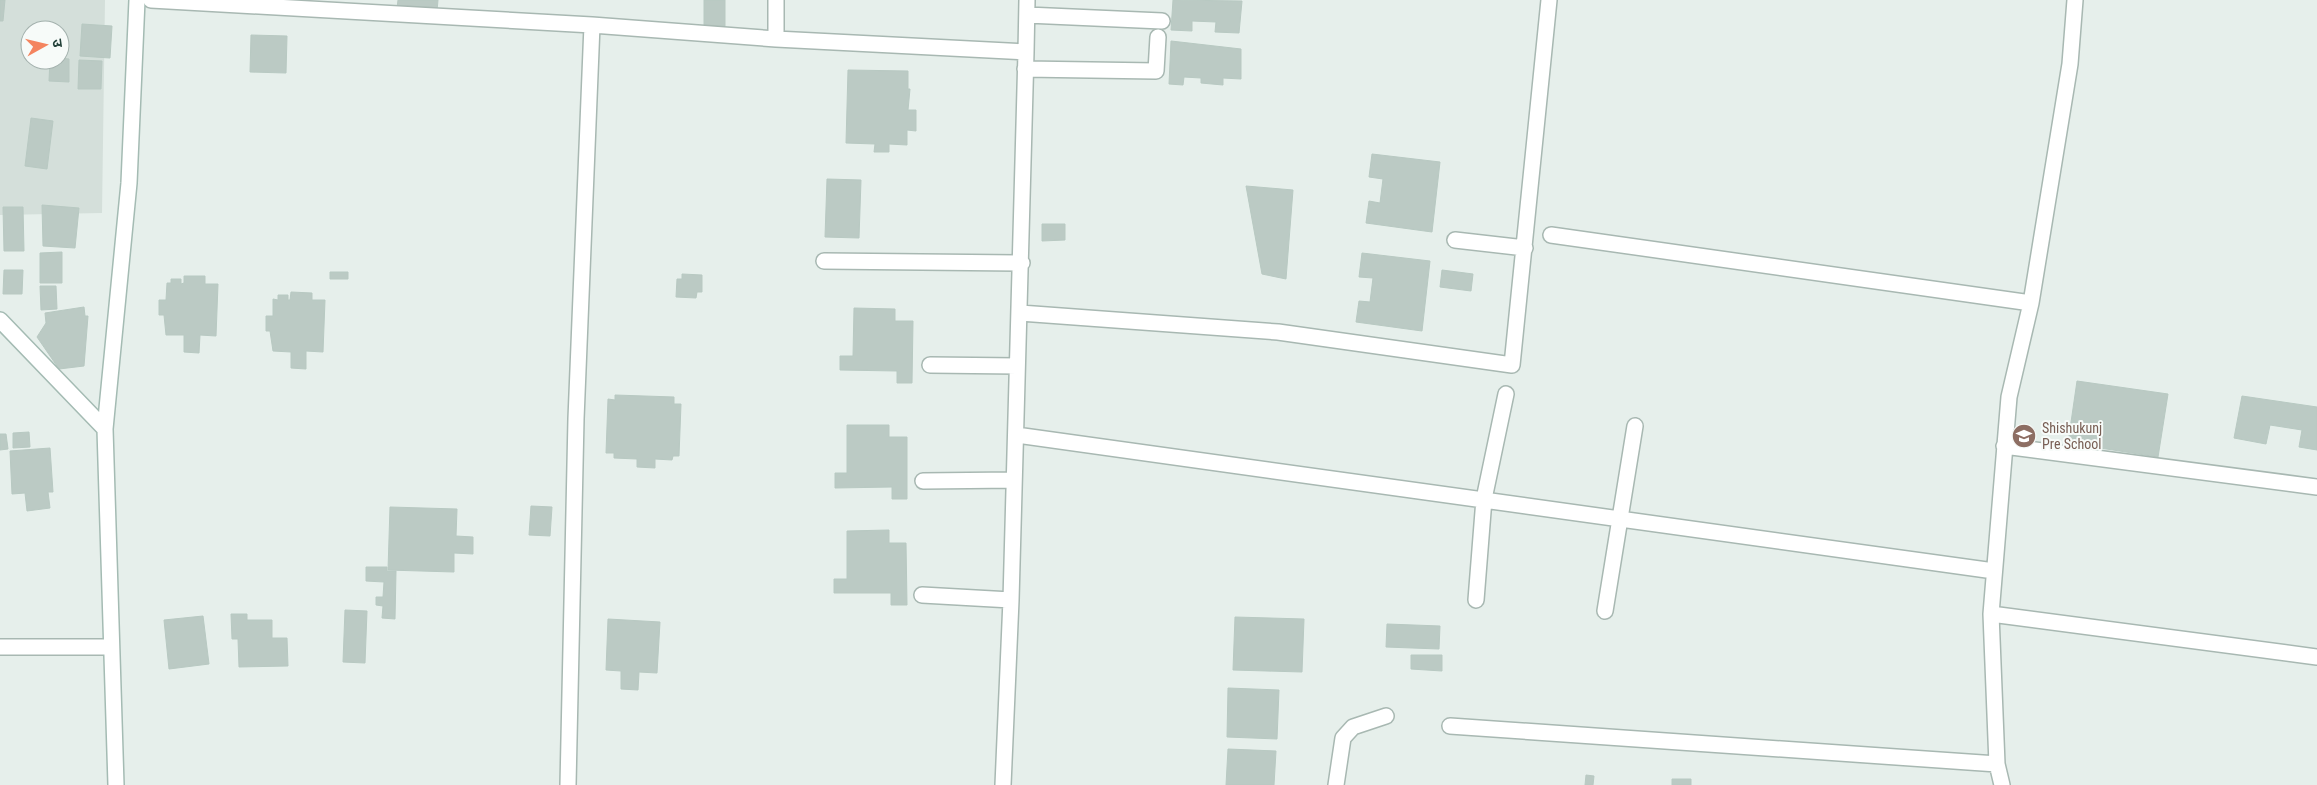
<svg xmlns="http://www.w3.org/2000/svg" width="2317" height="785" viewBox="0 0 2317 785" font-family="'Roboto Condensed','Noto Sans Devanagari',sans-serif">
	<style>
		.built { fill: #d4dfda; fill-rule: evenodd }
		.building { fill: #bbcac4; stroke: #b8c9c2 }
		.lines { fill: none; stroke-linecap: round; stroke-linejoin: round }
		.street-casing { stroke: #a8b8b2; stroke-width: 18 }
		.secondary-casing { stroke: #a4bbb3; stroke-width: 18 }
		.street { stroke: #fff; stroke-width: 15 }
		.secondary { stroke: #fff; stroke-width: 15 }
		.labels { text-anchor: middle; stroke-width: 4; stroke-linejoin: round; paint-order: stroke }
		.education-label { font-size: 14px; fill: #785e54; stroke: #f7fbf9; text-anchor: start }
	</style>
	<rect width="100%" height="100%" fill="#e6efeb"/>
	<path class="built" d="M0,0H105L102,213L0,215ZM30,30H60V60H30Z"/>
	<path class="building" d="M0,0H5L3,21H0Z
		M398,0H438L437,11L397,8Z
		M704,0H725V26L704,25Z
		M1173,0L1242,1L1239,33L1215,32L1216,22L1192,21V31L1171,30Z
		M82,24L112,26L110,58L80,56Z
		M251,35L287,36L286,73L250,72Z
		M1171,41L1241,49V79L1223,78V85L1201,83V78L1184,77L1183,85L1169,84Z
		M60,58L69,59V82L49,81L50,60Z
		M79,60L102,61L101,89H78Z
		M848,70L908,71V89H910L908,110H916V131L907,130V145L889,144V152H874L875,144L846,143Z
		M31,118L53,121L47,169L25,166Z
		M1372,154L1440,162L1432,232L1366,223L1369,201L1380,203L1383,179L1369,177Z
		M827,179L861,180L859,238L825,237Z
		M1246,186L1293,190L1286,279L1262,274Z
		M42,205L79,208L75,248L43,246Z
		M3,207H23L24,251H4Z
		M1042,224H1065V240L1042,241Z
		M62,252V283H40V253Z
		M1362,253L1430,261L1422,331L1356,322L1359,301L1370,302L1373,278L1359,277Z
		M4,270H23L22,294H3Z
		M1442,270L1473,274L1471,291L1440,287Z
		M330,272H348V279H330Z
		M682,274L702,275V292H697L696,298L676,297L677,279H682Z
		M184,276H205V284H218L216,336L200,335L199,353L184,352V335H166L164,315H159V300H166L167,283H171V279H181V284L184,283Z
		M40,286H56L57,309L41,310Z
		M291,292L312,293V300H325L323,352L306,351V369L291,368V352L273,351L270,331H266V316H273V299L278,300V295H288V300H290Z
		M84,307L85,316H88L84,366L59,369L37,337L46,323L45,313Z
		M854,308L895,309V321H913L912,383H897V371L840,370V356H853Z
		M2077,381L2168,394L2158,457L2068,443Z
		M615,395L674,397V404H681L679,456H673L672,460L655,459V468L637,467V459L614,458V453H606L608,399L615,400Z
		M2242,396L2317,407V450L2299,447L2302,430L2270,425L2266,444L2234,438Z
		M847,425H889V437H907V499H892V487L835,488V473H847Z
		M29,432L30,447L13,448V433Z
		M0,434H6L8,449L0,450Z
		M50,448L53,492H48L50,508L27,511L25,493L12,494L10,451Z
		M531,506L552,507L550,536L529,535Z
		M390,507L457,509L456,536L473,537V554L454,553V572L388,570Z
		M889,530V543H906L907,605H891V593H834V579H847V531Z
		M366,567H387V571H396L395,619L382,618L383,606L376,605V597H383L384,582L366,581Z
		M345,610L367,611L365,663L343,662Z
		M231,614H247V620H272V638H287L288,666L239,667L238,639H232Z
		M203,616L209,664L169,669L164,620Z
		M1235,617L1304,619L1302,672L1233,670Z
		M608,619L660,622L657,673L639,672L638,690L621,689V671L606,670Z
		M1387,624L1440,626L1439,649L1386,647Z
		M1411,655H1442V671L1411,669Z
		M1228,688L1279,690L1277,739L1227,737Z
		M1228,749L1276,751L1274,785H1226Z
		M1586,775L1594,776L1593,785H1585Z
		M1672,779H1691V785H1672Z"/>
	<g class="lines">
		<g class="street-casing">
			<path id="street" d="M151,0L592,25
				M1027,15L1162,21
				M776,39V0
				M1026,52L1027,0
				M1025,69L1156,71L1158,37
				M1551,235L2031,303
				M1455,240L1525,248
				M824,261L1022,263
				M1020,313L1278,332L1512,365L1549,0
				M930,365L1017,366
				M1016,435L1994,571
				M2004,446L2317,487
				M923,481L1014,480
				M922,595L1011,600
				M1476,600L1484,499L1506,394
				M1605,611L1635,426
				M1991,614L2317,657
				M0,647H111
				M1450,726L1997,764
				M568,785L576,419L592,25L776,39L1026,52L1011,600L1003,785
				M1336,785L1343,738L1353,727L1386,716
				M2002,785L1997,764L1991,614L2009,397L2031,303L2070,64L2075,0"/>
		</g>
		<g class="secondary-casing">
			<path id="secondary" d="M0,320L105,429
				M116,785L105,429L129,183L137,0"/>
		</g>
		<use href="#street" class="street"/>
		<use href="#secondary" class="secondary"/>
	</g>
	<defs>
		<g id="school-disc" transform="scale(1.25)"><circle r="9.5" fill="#8d6e63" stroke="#f7fbf9"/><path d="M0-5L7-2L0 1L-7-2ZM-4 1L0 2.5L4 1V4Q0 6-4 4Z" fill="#fff"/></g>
	</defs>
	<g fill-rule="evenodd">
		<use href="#school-disc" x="2024" y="436"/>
	</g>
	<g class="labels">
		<g class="education-label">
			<text x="2042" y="433">Shishukunj<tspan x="2042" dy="16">Pre School</tspan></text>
		</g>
	</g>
	<g transform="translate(45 45) rotate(82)"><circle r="24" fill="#f7fbf9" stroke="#a3b1ad"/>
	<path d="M0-4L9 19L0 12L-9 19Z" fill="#f4845f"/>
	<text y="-8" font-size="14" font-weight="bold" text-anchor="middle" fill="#24423a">उ</text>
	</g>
</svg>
